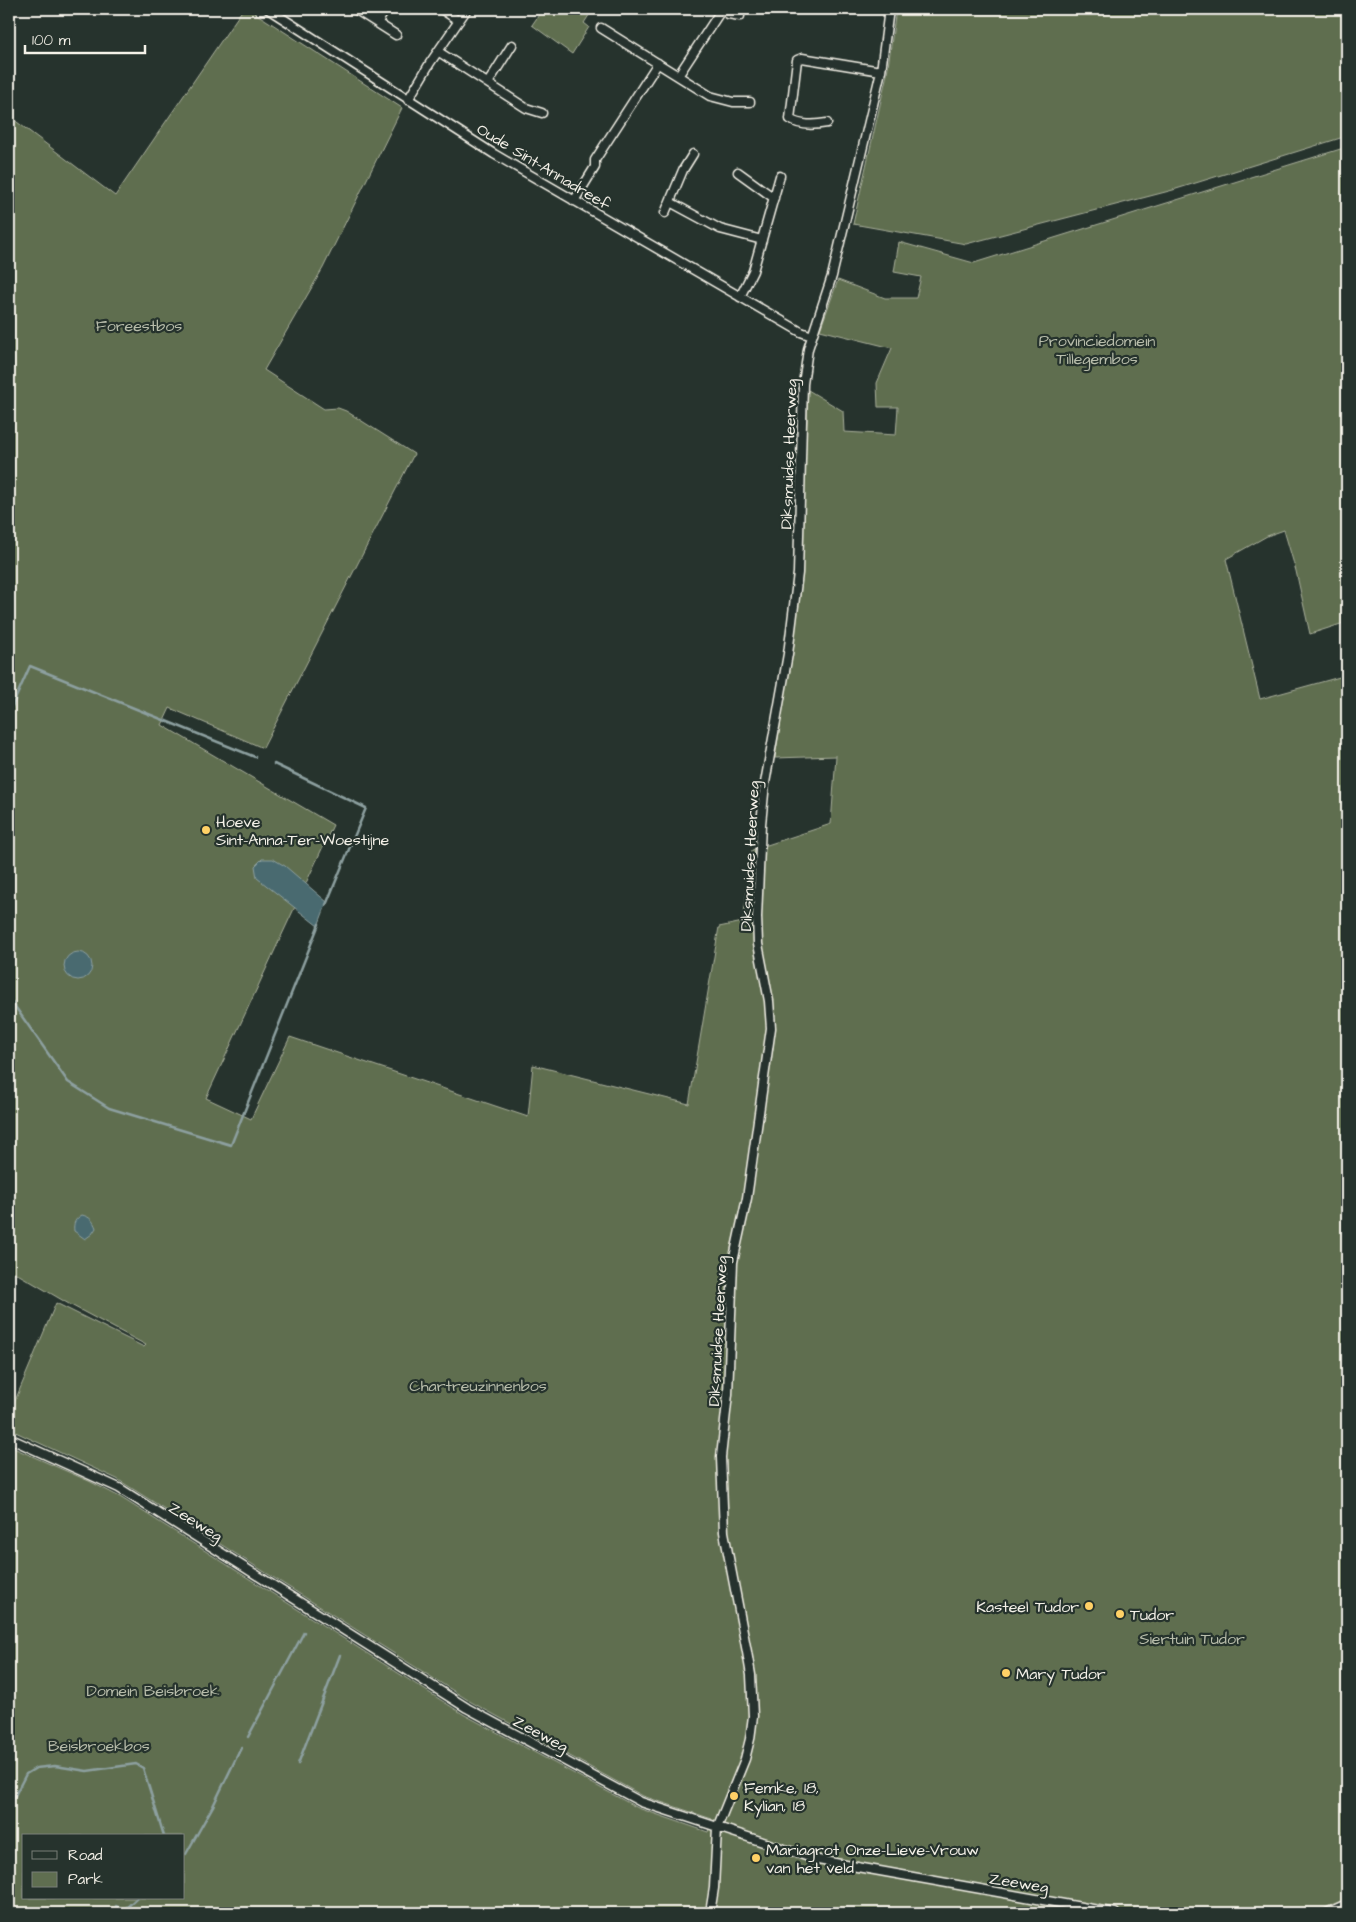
<svg xmlns="http://www.w3.org/2000/svg" width="1356" height="1922" viewBox="0 0 1356 1922" font-family="'Architects Daughter',sans-serif">
	<style>
		.green { fill: #5f6e50; stroke: #aab09c; fill-rule: evenodd }
		.water { fill: #496a70; stroke: #8da0a0 }
		.lines { fill: none; stroke-linecap: round; stroke-linejoin: round }
		.stream { stroke: #8da0a0; stroke-width: 2.5 }
		.street-casing { stroke: #f4f1e8; stroke-width: 11 }
		.street { stroke: #26332d; stroke-width: 8 }
		.poi-dot { fill: #ffd166; stroke: #26332d; stroke-width: 2 }
		.labels { text-anchor: middle; stroke-width: 4.5; stroke-linejoin: round; paint-order: stroke }
		.street-label { font-size: 16px; fill: #f4f1e8; stroke: #26332d }
		.park-label { font-size: 16px; fill: #b8bdab; stroke: #26332d }
		.poi-label { font-size: 16px; fill: #f4f1e8; stroke: #26332d; text-anchor: start }
	</style>
	<rect width="100%" height="100%" fill="#26332d"/>
	<filter id="ink" filterUnits="userSpaceOnUse"><feTurbulence type="fractalNoise" baseFrequency=".02" numOctaves="2"/><feDisplacementMap in="SourceGraphic" scale="10" xChannelSelector="R" yChannelSelector="G"/><feConvolveMatrix kernelMatrix="1 2 1 2 8 2 1 2 1" color-interpolation-filters="sRGB"/></filter>
	<g filter="url(#ink)">
		<path class="green" d="M243,9H249L402,108L323,268L264,370L324,409L338,408L346,411L414,454L263,748L170,708L162,725L333,825L206,1098L251,1119L290,1037L528,1117L533,1065L689,1104L719,927L743,922L752,850L831,824L836,756L775,758L800,596L808,390L843,411L844,432L896,435L898,407H878L877,383L892,348L820,330L838,280L885,298H916L921,277L894,272L899,242L974,263L1347,147V622L1310,634L1296,571L1284,530L1267,536L1226,559L1260,699L1347,675V1898L1314,1913H9V1446L89,1481L120,1497L463,1714L638,1808L708,1832L712,1819L643,1796L471,1702L117,1479L9,1429V1415L56,1303L144,1347L146,1345L69,1304L9,1269V116L115,196ZM24,1836H184V1898H24Z
			M543,9H593L584,23L589,27L572,54L532,25Z
			M896,9H1347V136L1173,190L966,244L853,224L887,74Z"/>
		<path class="water" d="M262,859H273L285,866L327,902L318,926L257,878L255,866Z
			M64 966a14 14 0 1 1 28 0a14 14 0 1 1-28 0Z
			M82,1215C90,1217 93,1220 96,1228L92,1234L85,1239L74,1231C73,1223 75,1219 82,1215Z"/>
		<g class="lines">
			<path class="stream" d="M9,713L30,666L255,757
				M274,764L366,808L326,905
				M9,998L68,1082L109,1108L231,1145L319,924
				M248,1737L304,1632
				M298,1764L340,1655
				M9,1807L26,1774L36,1768L55,1766L87,1771L136,1764L143,1768L164,1836
				M186,1854L213,1806L241,1748
				M116,1906L124,1910L137,1898"/>
			<g class="street-casing">
				<path id="street" d="M268,9L494,154L801,332L812,336
					M355,9L396,35
					M441,9L459,21
					M722,9L728,14L740,16
					M377,23L386,9
					M601,28L710,96L733,102H750
					M439,52L526,108L542,113
					M678,76L722,9
					M488,83L512,45
					M408,100L430,63L467,9
					M827,123C816,125 799,126 790,119L797,60L802,58L881,71
					M738,172L774,198
					M574,201L595,167V160L658,63
					M670,202L720,229L762,240
					M665,213L683,170L693,154
					M740,297L753,271L780,176
					M9,1438L119,1488L467,1708L641,1802L818,1860L1115,1913
					M710,1913L714,1888L717,1828L745,1759L750,1739L753,1716L751,1675L747,1652L724,1532L721,1457L728,1394L733,1262L747,1198L771,1028L769,1001L758,944L757,917L761,824L765,783L788,654L798,573L803,384L808,349L832,276L881,71L889,9
					M1327,1913L1347,1904"/>
			</g>
			<use href="#street" class="street"/>
		</g>
	</g>
	<g class="poi-dot">
		<circle cx="206" cy="830" r="5"/>
		<circle cx="1089" cy="1606" r="5"/>
		<circle cx="1120" cy="1614" r="5"/>
		<circle cx="1006" cy="1673" r="5"/>
		<circle cx="734" cy="1796" r="5"/>
		<circle cx="756" cy="1858" r="5"/>
	</g>
	<g class="labels">
		<g class="street-label">
			<text transform="translate(544 166) rotate(31)" y="6">Oude Sint-Annadreef</text>
			<text transform="translate(788 454) rotate(-88)" y="6">Diksmuidse Heerweg</text>
			<text transform="translate(749 856) rotate(-87)" y="6">Diksmuidse Heerweg</text>
			<text transform="translate(717 1331) rotate(-87)" y="6">Diksmuidse Heerweg</text>
			<text transform="translate(196 1521) rotate(32)" y="6">Zeeweg</text>
			<text transform="translate(541 1733) rotate(28)" y="6">Zeeweg</text>
			<text transform="translate(1019 1882) rotate(9)" y="6">Zeeweg</text>
		</g>
		<g class="park-label">
			<text x="139" y="331">Foreestbos</text>
			<text x="1097" y="346">Provinciedomein<tspan x="1097" dy="18">Tillegembos</tspan></text>
			<text x="478" y="1391">Chartreuzinnenbos</text>
			<text x="1192" y="1644">Siertuin Tudor</text>
			<text x="153" y="1696">Domein Beisbroek</text>
			<text x="99" y="1751">Beisbroekbos</text>
		</g>
		<g class="poi-label">
			<text x="216" y="827">Hoeve<tspan x="216" dy="18">Sint-Anna-Ter-Woestijne</tspan></text>
			<text x="1079" y="1612" text-anchor="end">Kasteel Tudor</text>
			<text x="1130" y="1620">Tudor</text>
			<text x="1016" y="1679">Mary Tudor</text>
			<text x="744" y="1793">Femke, 18,<tspan x="744" dy="18">Kylian, 18</tspan></text>
			<text x="766" y="1855">Mariagrot Onze-Lieve-Vrouw<tspan x="766" dy="18">van het veld</tspan></text>
		</g>
	</g>
	<rect width="1356" height="1922" fill="none" stroke="#26332d" stroke-width="30"/>
	<rect x="15" y="15" width="1326" height="1892" fill="none" stroke="#f4f1e8" stroke-width="2" filter="url(#ink)"/>
	<rect x="22" y="1834" width="162" height="65" fill="#26332d" stroke="#787f78"/>
	<rect x="32" y="1851" width="25" height="8" fill="#26332d" stroke="#787f78"/>
	<text x="68" y="1860" font-size="15" fill="#f4f1e8">Road</text>
	<rect x="32" y="1872" width="25" height="15" fill="#5f6e50" stroke="#787f78"/>
	<text x="68" y="1884" font-size="15" fill="#f4f1e8">Park</text>
	<path d="M25 45v8h120v-8" fill="none" stroke="#f4f1e8" stroke-width="2.5"/>
	<text x="32" y="45" font-size="15" fill="#f4f1e8" stroke="#26332d" stroke-width="4" paint-order="stroke">100 m</text>
</svg>
